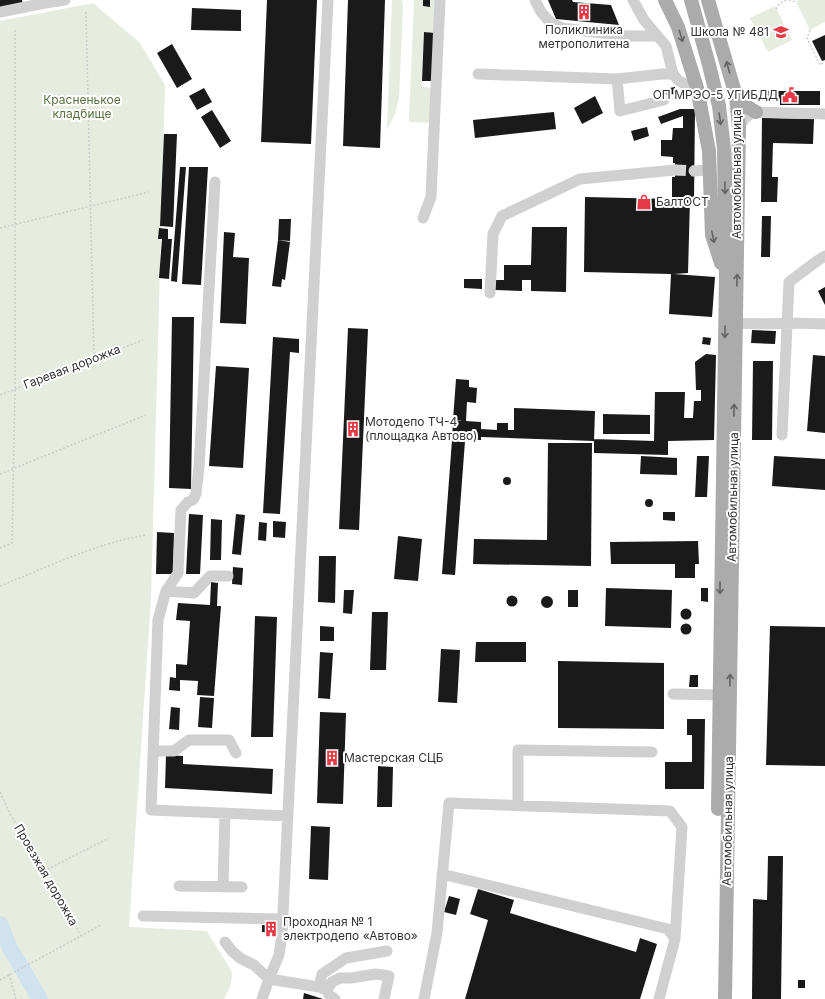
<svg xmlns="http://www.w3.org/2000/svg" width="825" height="999" viewBox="0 0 825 999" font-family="Inter,sans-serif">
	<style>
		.green { fill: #e6ecdf }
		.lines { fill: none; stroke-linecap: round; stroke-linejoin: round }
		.river { stroke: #cfe2ee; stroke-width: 16 }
		.building { fill: #1a1a1a }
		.minor-tunnel { stroke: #d6d6d6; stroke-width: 11; stroke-dasharray: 11 5.5; stroke-linecap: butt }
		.path { stroke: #cdcdcd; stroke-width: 1.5; stroke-dasharray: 2 2; stroke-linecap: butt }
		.minor { stroke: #d0d0d0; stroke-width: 11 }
		.major { stroke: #ababab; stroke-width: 14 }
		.oneway { stroke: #636363 }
		.labels { text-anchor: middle; stroke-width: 4; stroke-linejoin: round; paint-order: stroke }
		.poi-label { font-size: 12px; fill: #333; stroke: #fff; text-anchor: start }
		.park-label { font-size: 12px; fill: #56703f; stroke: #fff }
		.street-label { font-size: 12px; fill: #333; stroke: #fff }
	</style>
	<rect width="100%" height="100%" fill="#fff"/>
	<path class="green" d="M392,0H402L403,8L399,98L395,114L387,130Z
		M414,0H438L435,33L424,32L422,81V87L433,88L432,123L409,122Z
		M799,0H825V22L810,30L796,2Z
		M93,3L140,43L165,85L151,598L129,927L207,931L232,972L231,985L224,999H0V21Z
		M775,6L792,40L768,52L750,18Z"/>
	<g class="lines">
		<path class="river" d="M0,924L10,948L40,999"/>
	</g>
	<path class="building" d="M0,0H22L23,4L0,9Z
		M267,0H317L311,144L261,142Z
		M348,0H385L380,148L343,146Z
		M423,0H430V7L423,6Z
		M548,0H572L573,2L611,5L619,25L556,19Z
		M192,8L241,10V31L191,30Z
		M424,32L435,33L432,81H422Z
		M825,35V60L822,61L812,41Z
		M172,44L192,79L177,88L157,53Z
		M675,87L676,94L665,95L664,89Z
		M204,88L212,102L197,110L189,96Z
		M760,91H820V105H780V99H760Z
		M595,96L603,113L582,124L574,108Z
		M680,109H695L694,200L690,199L688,273L674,274L715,277L712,317L669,314L671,274L584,272L585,197L672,199V177H675V163H673V157L661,156V140H672L673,128H683V116L661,124L658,117Z
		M212,110L231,141L220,148L201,117Z
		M554,112L556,129L475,138L473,120Z
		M762,118L814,119L813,144L773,143L772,177H778L777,202H761Z
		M647,127L649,136L634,141L631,131Z
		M164,134H177L173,227L160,226Z
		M180,167H186L177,282L171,281Z
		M189,167H208L201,285L182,284Z
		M762,216H771L770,257H761Z
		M279,219H291L290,241L278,240Z
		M532,227H567L566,292L531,291V280H522V291L495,290L496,280H504V265H531Z
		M159,228L168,229V239H172L169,279L159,278L162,239H158Z
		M224,232L235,233L233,257L249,258L246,324L220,323Z
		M278,240L290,242L285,280L282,279L281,287L272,286Z
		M464,279H482V289L464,288Z
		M825,287V305L818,291Z
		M172,317H194L191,489L169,488Z
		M348,328L368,329L359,530L339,529Z
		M752,330L776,331L775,344L751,343Z
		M273,337L299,339V353L290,352L280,514L263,513Z
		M703,337L711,338L710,345L702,344Z
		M706,354L716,355L714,440L668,441V455L594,453V439L654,441L655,392H685L684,418H693L694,401H701V390H696L695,362Z
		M813,355L825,356V433L807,431Z
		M753,361H773L772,440H752Z
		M216,366L249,368L243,468L209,466Z
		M456,379L469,380V387L477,388L476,403L467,402L466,421L481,422V429L497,430V423H508V430H514V408L595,411L594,441L481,437V440L452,439L453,421H463L453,420Z
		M603,414L650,415V434H603Z
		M452,440L465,441L455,575L442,574Z
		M548,443H592L591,566L473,564L474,539L547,540Z
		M641,456L677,458V475L640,474Z
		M697,456H709L707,497H695Z
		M774,456L825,459V490L772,486Z
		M503 481a4 4 0 1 1 8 0a4 4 0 1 1-8 0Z
		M645 503a4 4 0 1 1 8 0a4 4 0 1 1-8 0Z
		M663,512H675V521L663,520Z
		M189,514L203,515L200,574H186Z
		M236,514L245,515L241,555L232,554Z
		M211,519L222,520L221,560H210Z
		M273,521L286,522L285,538L273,537Z
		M259,522L267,523L266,541L258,540Z
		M157,532L174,533L173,574H156Z
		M398,536L422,539L418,581L394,579Z
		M698,541L699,564H695V578H675V564H611L610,542Z
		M319,556H336L335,603L318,602Z
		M233,567L243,568L242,585L232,584Z
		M211,582L218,583L217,606H221L214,696L197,695L198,681L180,680V691L169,690L170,677L176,678V664L187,665L190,621L176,620L178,603L210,605Z
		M606,588L672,590L671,628L605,626Z
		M701,588H708V602L701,601Z
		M344,590H354L352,614L343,613Z
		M568,590H578V607H568Z
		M506.5 601a5.5 5.5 0 1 1 11 0a5.5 5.5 0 1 1-11 0Z
		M541 602a6 6 0 1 1 12 0a6 6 0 1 1-12 0Z
		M680.5 614a5.5 5.5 0 1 1 11 0a5.5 5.5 0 1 1-11 0Z
		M372,612H388L386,670H370Z
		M255,616L277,617L273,737H251Z
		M680.5 629a5.5 5.5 0 1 1 11 0a5.5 5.5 0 1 1-11 0Z
		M320,626L334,627V641H320Z
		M770,626L825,627V766L766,765Z
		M476,642H526V662H475Z
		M441,649L460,650L457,703L438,702Z
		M320,652L333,653L330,699L318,698Z
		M558,661L664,663V729L558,728Z
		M690,675H698V687H689Z
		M200,697L214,698L212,728L198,727Z
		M171,707L180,708L179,730L169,729Z
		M320,712L346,713L343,804L317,803Z
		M687,719H705L704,789H665V762H692V735H687Z
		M166,755L183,756V764L273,769L272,794L165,788Z
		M378,766L393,767L392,807H377Z
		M311,826L330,827L328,880L309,879Z
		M768,856H783L781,999H752L753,899L767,900Z
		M478,889L514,900L510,913L636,952L640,938L657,944L640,999H465L488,920L470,914Z
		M449,896L460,899L456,915L444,912Z
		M262,925L280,926V934L262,932Z
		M798,980H805V988H798Z
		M304,993L323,999H303Z"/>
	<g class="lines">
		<path class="minor-tunnel" d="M675,170L694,171"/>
		<path class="path" d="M789,0L796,2
			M776,9L780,3L786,0
			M86,12L94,359
			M810,30L807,38L820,65L825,62
			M0,228L149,192
			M0,395L143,340
			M0,474L146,415
			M0,548L12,543L15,389V29
			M0,586C48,567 96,543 147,535
			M0,792L11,816L30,844L81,936
			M44,871L109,838
			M9,974L16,999
			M0,980L101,925"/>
		<path class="minor" d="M42,0L45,3L65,0
			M535,0L541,12L550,22L562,28L626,36H657
			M633,0L644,20L666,46L673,74L678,80L683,83L697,88
			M0,12L45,3
			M478,74L617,79L662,74H673
			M617,79L620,111L664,100
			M739,128C743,119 746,115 756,112L825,114
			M694,171L710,170
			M423,218L431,197L440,0
			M490,293L493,234L502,216L580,179L675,170
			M736,323C766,325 795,322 825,324
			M782,435L789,282L817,261L825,256
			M228,576H210L194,593L166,591L158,620L151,810L288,816
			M166,591L178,573L181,510L188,502L193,500L196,494L199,467L215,182
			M673,694L720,695
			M153,751H174L189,740H229L236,753
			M518,806V750L652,752
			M442,874L668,929L675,939L659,999
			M179,886L242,887
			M223,887L225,813
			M143,916L283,919
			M225,942L232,951L240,958L254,965L269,979L319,987L327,990L329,995L335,999
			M319,987L322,974L346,958L387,951
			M327,990L332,982L340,978H351L376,974L389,976L384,999
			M262,999L269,979L279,955L282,934L328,0
			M424,999L437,933L449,803L670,811L682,827L675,939"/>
		<path class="major" d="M665,0L678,27L697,88L709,151L712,235L721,263
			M691,0L709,65L719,106L724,149L726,277L718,809
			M708,0L736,96L739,128L725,999
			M736,96L741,103L756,112"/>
	</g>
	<defs><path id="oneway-shaft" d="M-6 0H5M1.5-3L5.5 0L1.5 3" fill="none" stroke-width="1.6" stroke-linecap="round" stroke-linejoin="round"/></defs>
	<g class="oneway">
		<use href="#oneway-shaft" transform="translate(681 36) rotate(73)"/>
		<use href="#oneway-shaft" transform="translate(728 67) rotate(-105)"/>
		<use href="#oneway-shaft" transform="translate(720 119) rotate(82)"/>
		<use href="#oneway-shaft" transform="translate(725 188) rotate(89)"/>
		<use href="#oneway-shaft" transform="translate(713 237) rotate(78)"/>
		<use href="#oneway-shaft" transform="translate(737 280) rotate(-89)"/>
		<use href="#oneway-shaft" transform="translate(725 332) rotate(91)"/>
		<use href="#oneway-shaft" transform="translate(734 410) rotate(-89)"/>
		<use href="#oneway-shaft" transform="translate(720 588) rotate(90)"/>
		<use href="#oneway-shaft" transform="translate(730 680) rotate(-89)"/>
	</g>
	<defs>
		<g id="building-bare" transform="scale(1.2)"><path d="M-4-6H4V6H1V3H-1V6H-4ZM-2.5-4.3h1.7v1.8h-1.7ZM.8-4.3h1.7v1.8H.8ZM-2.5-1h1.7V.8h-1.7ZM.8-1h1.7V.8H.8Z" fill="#e63946" stroke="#fff" stroke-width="2.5" paint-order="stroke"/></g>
		<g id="school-bare" transform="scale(1.2)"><path d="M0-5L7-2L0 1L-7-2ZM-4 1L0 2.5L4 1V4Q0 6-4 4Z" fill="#e63946" stroke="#fff" stroke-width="2.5" paint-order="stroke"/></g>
		<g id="civic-bare" transform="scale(1.2)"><path d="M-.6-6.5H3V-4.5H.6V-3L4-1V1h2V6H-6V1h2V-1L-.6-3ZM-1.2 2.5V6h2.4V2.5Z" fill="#e63946" stroke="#fff" stroke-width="2.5" paint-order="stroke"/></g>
		<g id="shop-bare" transform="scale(1.2)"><path d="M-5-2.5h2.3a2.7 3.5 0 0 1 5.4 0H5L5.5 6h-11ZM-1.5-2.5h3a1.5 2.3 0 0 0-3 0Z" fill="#e63946" stroke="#fff" stroke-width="2.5" paint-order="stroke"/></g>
	</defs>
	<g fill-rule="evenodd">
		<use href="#building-bare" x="584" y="12"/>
		<use href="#school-bare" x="781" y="32"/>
		<use href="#civic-bare" x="790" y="95"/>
		<use href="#shop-bare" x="644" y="202"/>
		<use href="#building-bare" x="353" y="429"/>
		<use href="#building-bare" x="332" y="758"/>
		<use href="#building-bare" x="271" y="929"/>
	</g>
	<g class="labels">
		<g class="poi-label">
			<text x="584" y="34" text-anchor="middle">Поликлиника<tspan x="584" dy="14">метрополитена</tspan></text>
			<text x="769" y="36" text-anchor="end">Школа № 481</text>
			<text x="778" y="99" text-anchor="end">ОП МРЭО-5 УГИБДД</text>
			<text x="656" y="206">БалтОСТ</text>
			<text x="365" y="426">Мотодепо ТЧ-4<tspan x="365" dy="14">(площадка Автово)</tspan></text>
			<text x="344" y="762">Мастерская СЦБ</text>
			<text x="283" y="926">Проходная № 1<tspan x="283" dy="14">электродепо «Автово»</tspan></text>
		</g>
		<g class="park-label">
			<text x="82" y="104">Красненькое<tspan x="82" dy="14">кладбище</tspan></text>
		</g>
		<g class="street-label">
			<text transform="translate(737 174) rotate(-90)" y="4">Автомобильная улица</text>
			<text transform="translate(72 367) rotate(-21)" y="4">Гаревая дорожка</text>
			<text transform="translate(733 497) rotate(-89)" y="4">Автомобильная улица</text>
			<text transform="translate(728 821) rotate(-89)" y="4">Автомобильная улица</text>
			<text transform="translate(46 875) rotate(60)" y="4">Проезжая дорожка</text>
		</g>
	</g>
</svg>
